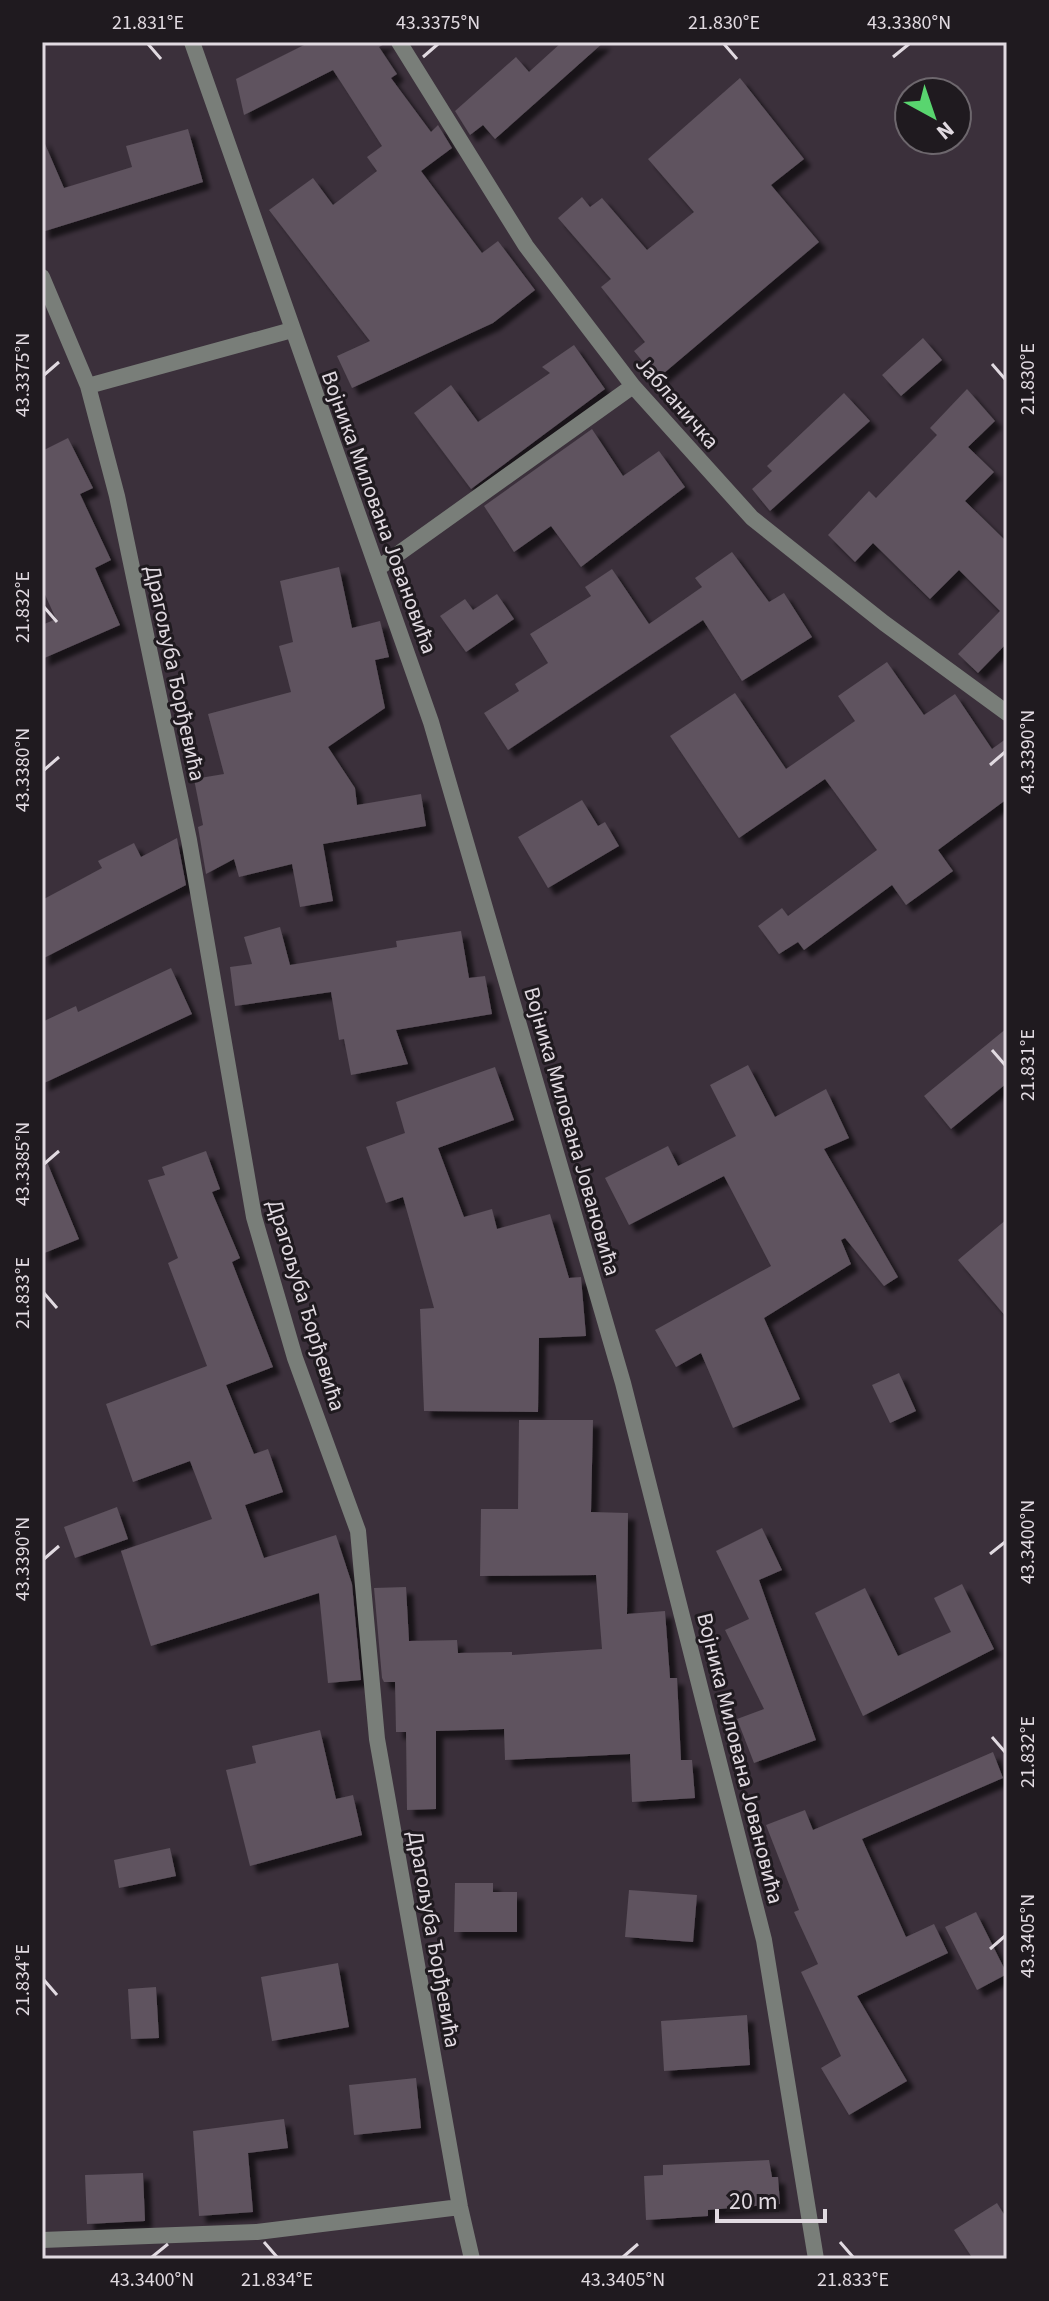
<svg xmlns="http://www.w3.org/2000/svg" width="1049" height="2301" viewBox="0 0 1049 2301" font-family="'Source Sans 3',sans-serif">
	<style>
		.building { fill: #5e535e; filter: url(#shadow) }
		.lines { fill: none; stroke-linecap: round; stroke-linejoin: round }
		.street { stroke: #797e79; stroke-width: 16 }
		.ticks { fill: none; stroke: #e1dae1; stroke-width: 3 }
		.labels { text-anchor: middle; stroke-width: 6; stroke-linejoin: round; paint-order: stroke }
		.street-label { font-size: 22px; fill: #e1dae1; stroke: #1f1a1f }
		.neatline { fill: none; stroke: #e1dae1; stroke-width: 3 }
		.ticks-label { font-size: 20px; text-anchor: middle; fill: #e1dae1 }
	</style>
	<defs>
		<filter id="shadow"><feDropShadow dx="7" dy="7" stdDeviation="2" flood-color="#0009"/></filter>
	</defs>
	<rect width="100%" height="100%" fill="#3b303b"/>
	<path class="building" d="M310,42H388L379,47L397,74L391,78L431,132L438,125L452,148L421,171L482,253L498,241L535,290L493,323L352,388L337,356L370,341L269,210L313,178L333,205L377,171L367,157L382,146L333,70L244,115L236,79Z
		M562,42H604L495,139L483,125L470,135L455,111L516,57L529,72Z
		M740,78L804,159L771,185L819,242L657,379L634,351L645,342L601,287L611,279L558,218L582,197L590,207L602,198L647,250L694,212L648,159Z
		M188,129L203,182L42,232V137L64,188L132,167L126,146Z
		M923,338L942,360L901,396L882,375Z
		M574,345L605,389L471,489L414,413L451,385L478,422L550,373L542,367Z
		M967,389L995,421L968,447L994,472L965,501L1007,542V643L978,673L958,654L1000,611L959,570L930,599L873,543L855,562L828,535L869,491L876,498L937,435L930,428Z
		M844,393L870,421L770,511L752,489L772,471L767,466Z
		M592,429L623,476L659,451L685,487L581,567L551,526L514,552L484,506Z
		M68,438L93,488L80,494L111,560L95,568L120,625L42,659V625L56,619L42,588V451Z
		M732,552L769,602L784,593L812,637L742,681L703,620L508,750L484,713L519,691L515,684L548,663L530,634L591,596L585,587L612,569L649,624L702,587L695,578Z
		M339,567L352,628L380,621L389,657L375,660L385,708L328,747L355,788L357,805L421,794L426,826L323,844L333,901L300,907L292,864L239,877L234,859L206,874L198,827L203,825L194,779L224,774L208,714L291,692L279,646L293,642L280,581Z
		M497,594L514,619L466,652L440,616L465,599L473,610Z
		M887,662L924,715L955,694L992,749L1007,738V799L938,850L953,871L906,905L892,885L804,950L798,942L779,954L758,926L782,908L788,916L877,850L825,779L739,838L670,736L735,693L786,769L855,721L838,696Z
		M582,800L598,826L605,822L619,846L548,888L518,837Z
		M177,838L186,885L42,959V900L102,868L98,861L134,843L141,857Z
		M280,927L290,965L397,947L396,941L461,931L469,978L485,976L492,1014L396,1030L408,1064L351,1075L344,1039L339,1040L331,992L235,1006L230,967L252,964L244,937Z
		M171,968L192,1014L42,1084V1022L76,1006L78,1012Z
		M1007,1028V1083L951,1129L924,1096Z
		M748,1065L775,1117L826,1089L849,1138L824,1149L898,1277L884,1286L845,1238L841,1240L851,1264L764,1318L800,1399L733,1428L701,1353L676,1367L655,1330L771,1266L724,1176L629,1225L605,1178L668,1146L678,1166L736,1136L710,1085Z
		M495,1067L514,1120L438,1148L464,1217L492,1209L497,1229L550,1214L569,1278L581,1277L586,1336L539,1338L538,1412L424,1411L420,1309L434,1308L403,1197L386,1203L366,1147L405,1133L396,1102Z
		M42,1150L79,1239L42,1254Z
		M206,1151L220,1189L212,1192L240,1258L232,1262L273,1367L226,1385L254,1454L268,1449L283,1492L245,1505L264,1558L336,1535L352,1584L361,1680L328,1683L319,1593L151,1646L121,1551L212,1519L190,1461L133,1482L106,1404L207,1366L168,1263L178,1258L148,1180L165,1175L162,1167Z
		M1007,1219V1318L958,1260Z
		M899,1373L916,1411L890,1423L872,1385Z
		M519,1420H593L591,1512L628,1513L627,1614L665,1611L670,1678H677L681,1760H692L695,1798L632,1802L630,1754L505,1760L504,1729L436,1731V1809L407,1810L406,1732H396L395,1682H384L382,1678L374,1588L406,1587L409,1641L457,1640L458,1653L512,1652V1655L602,1649L596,1575L480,1576L481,1509H518Z
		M117,1507L128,1539L75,1558L64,1527Z
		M762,1528L782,1570L759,1580L816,1740L754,1763L737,1719L764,1709L725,1630L749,1619L716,1551Z
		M962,1584L994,1649L863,1716L815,1613L865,1588L898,1656L951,1632L934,1598Z
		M320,1730L336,1799L353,1795L362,1835L250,1866L226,1770L256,1763L252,1746Z
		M993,1752L1003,1778L862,1839L906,1937L934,1924L948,1953L857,1996L907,2081L849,2115L821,2068L841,2056L801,1972L818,1964L794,1912L799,1910L766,1825L805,1810L813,1830Z
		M170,1848L176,1876L119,1888L114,1860Z
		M455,1883H493V1892H517V1932H454Z
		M629,1890L697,1895L693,1942L625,1937Z
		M976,1912L1007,1974L977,1990L945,1927Z
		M338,1963L349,2027L272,2041L261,1977Z
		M156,1987L159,2038L131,2039L128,1989Z
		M747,2015L750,2065L664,2071L661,2021Z
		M416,2078L421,2128L354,2135L349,2085Z
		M284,2119L288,2148L248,2153L253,2212L199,2216L193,2131Z
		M769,2160L772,2177H778L780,2204L708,2210V2216L646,2220L644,2176L663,2175V2165Z
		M143,2173L145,2221L87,2224L85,2175Z
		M997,2203L1007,2219V2259H973L954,2230Z"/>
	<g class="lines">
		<path class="street" d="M192,42L431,722L623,1383L764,1940L816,2259
			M399,42L526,246L633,386L752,518L884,623L1007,713
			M42,277L88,386L117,496L189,840L254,1217L295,1358L358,1531L377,1739L460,2207L472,2259
			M88,386L292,330
			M377,569L633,386
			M42,2240L257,2232L460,2207"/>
	</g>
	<path class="ticks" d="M148,44L161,59M724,44L737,59M423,57L438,44M893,57L909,44M992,364L1005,379M44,375L59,362M44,607L57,622M990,765L1005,752M44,770L59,757M992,1050L1005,1065M44,1164L59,1151M44,1293L57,1308M990,1554L1005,1542M44,1559L59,1546M992,1737L1005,1752M990,1949L1005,1936M44,1980L57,1995M264,2242L277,2257M840,2242L853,2257M152,2257L168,2244M623,2257L638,2244"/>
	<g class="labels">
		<g class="street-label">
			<text transform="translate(678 402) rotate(49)" y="8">Јабланичка</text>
			<text transform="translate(380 512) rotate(70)" y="8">Војника Милована Јовановића</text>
			<text transform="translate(176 673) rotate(78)" y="8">Драгољуба Ђорђевића</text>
			<text transform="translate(573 1131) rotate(74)" y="8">Војника Милована Јовановића</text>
			<text transform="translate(307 1305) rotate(73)" y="8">Драгољуба Ђорђевића</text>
			<text transform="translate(741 1758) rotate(76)" y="8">Војника Милована Јовановића</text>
			<text transform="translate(435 1939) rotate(80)" y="8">Драгољуба Ђорђевића</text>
		</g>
	</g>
	<rect width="1049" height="2301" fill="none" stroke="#1f1a1f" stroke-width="88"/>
	<g transform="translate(933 116) rotate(140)"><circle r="38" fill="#1f1a1f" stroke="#6d676d" stroke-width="2"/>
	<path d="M0-6L14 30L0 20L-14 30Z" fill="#59d56f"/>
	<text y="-12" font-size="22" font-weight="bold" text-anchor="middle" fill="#e1dae1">N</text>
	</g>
	<path d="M717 2209v12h108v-12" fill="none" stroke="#e1dae1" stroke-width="4"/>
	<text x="729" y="2209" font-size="24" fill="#e1dae1" stroke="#1f1a1f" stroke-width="6" paint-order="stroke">20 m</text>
	<rect x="44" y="44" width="961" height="2213" class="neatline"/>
	<g class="ticks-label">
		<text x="148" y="29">21.831°E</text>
		<text x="438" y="29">43.3375°N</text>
		<text x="724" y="29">21.830°E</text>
		<text x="909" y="29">43.3380°N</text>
		<text transform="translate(22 375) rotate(-90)" y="7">43.3375°N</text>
		<text transform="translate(1027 379) rotate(-90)" y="7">21.830°E</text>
		<text transform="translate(22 607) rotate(-90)" y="7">21.832°E</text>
		<text transform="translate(1027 752) rotate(-90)" y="7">43.3390°N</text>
		<text transform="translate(22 770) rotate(-90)" y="7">43.3380°N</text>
		<text transform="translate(1027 1065) rotate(-90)" y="7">21.831°E</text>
		<text transform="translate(22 1164) rotate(-90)" y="7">43.3385°N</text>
		<text transform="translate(22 1293) rotate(-90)" y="7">21.833°E</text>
		<text transform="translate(1027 1542) rotate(-90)" y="7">43.3400°N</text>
		<text transform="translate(22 1559) rotate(-90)" y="7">43.3390°N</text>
		<text transform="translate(1027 1752) rotate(-90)" y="7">21.832°E</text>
		<text transform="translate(1027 1936) rotate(-90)" y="7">43.3405°N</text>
		<text transform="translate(22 1980) rotate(-90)" y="7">21.834°E</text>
		<text x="152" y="2286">43.3400°N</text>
		<text x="277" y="2286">21.834°E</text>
		<text x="623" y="2286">43.3405°N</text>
		<text x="853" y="2286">21.833°E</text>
	</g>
</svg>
